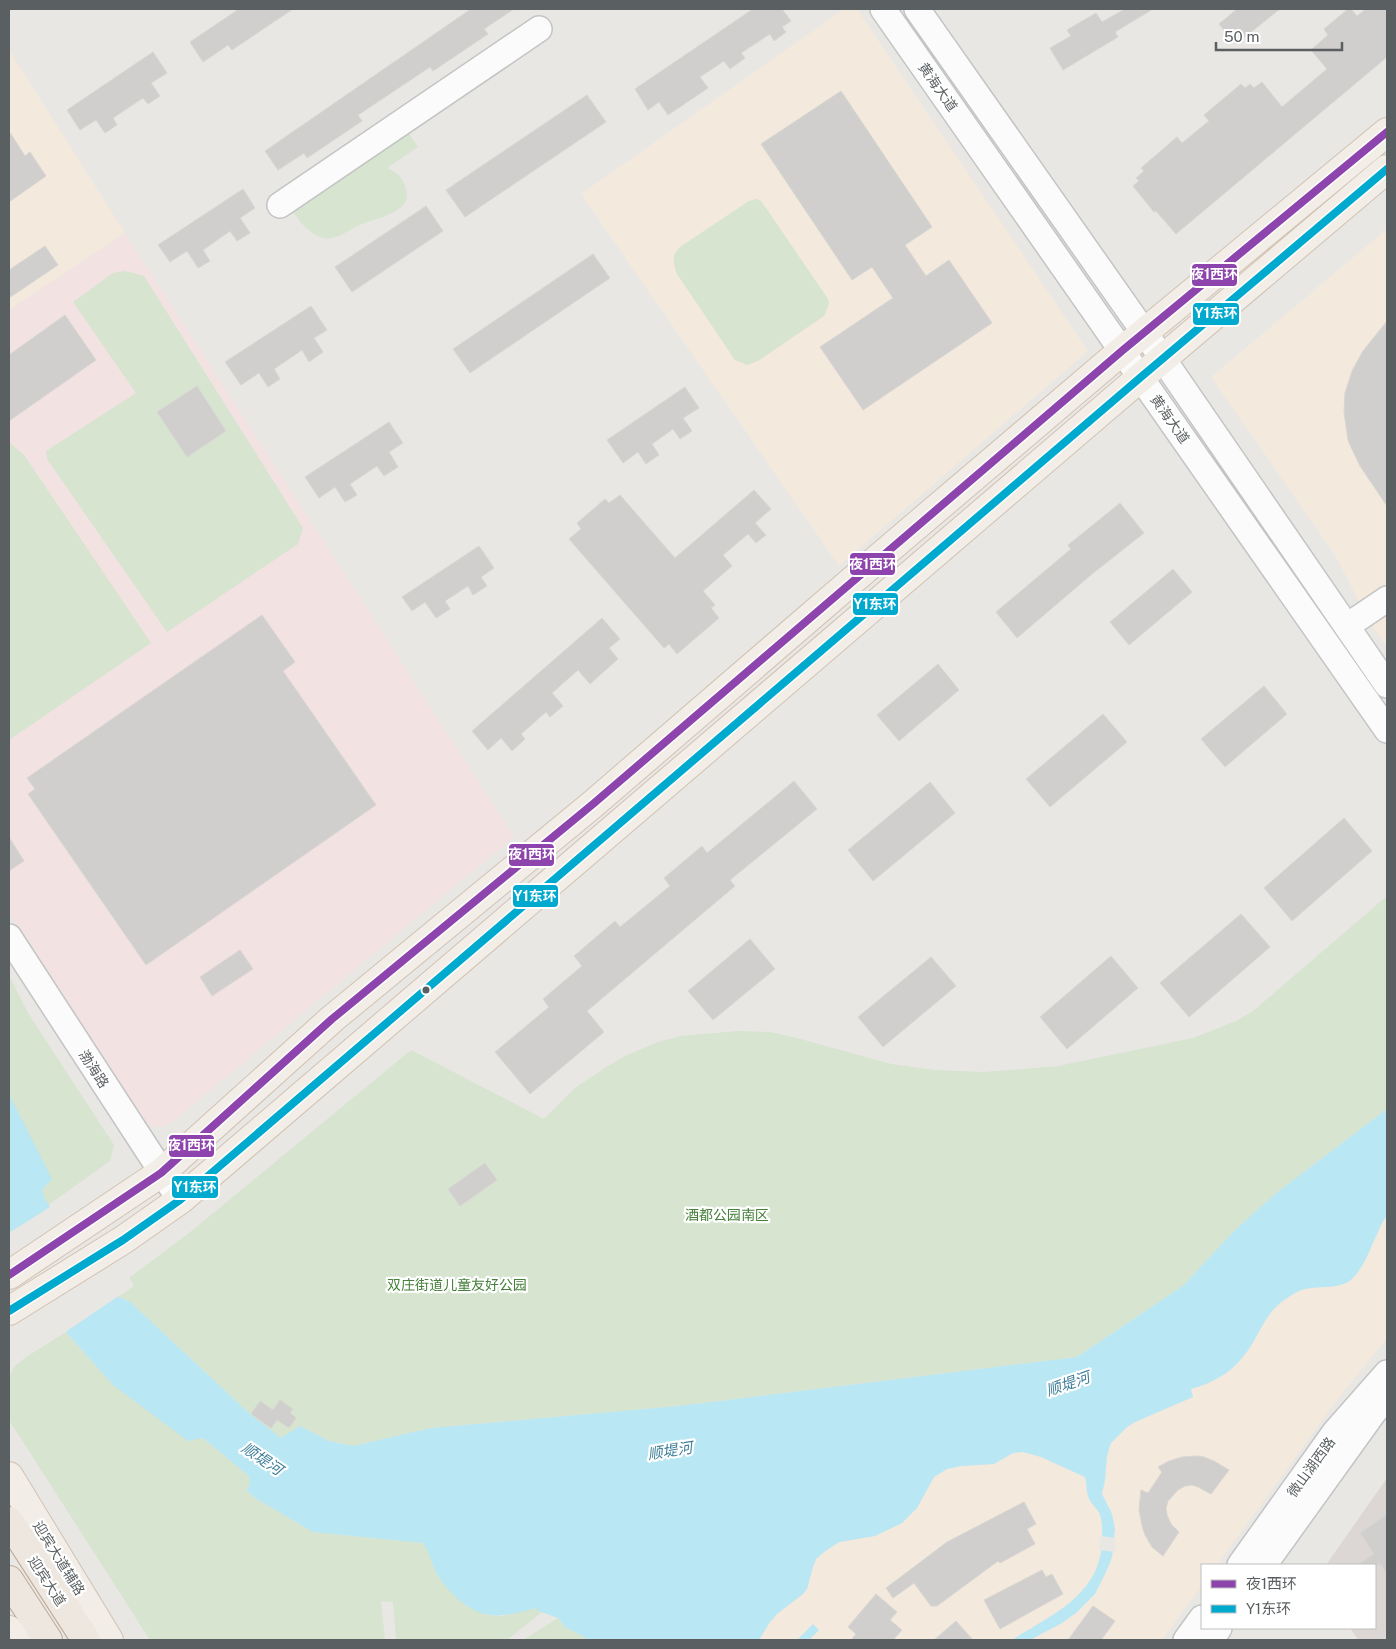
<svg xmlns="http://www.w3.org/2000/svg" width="1396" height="1649" viewBox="0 0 1396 1649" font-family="'Public Sans','Noto Sans SC',sans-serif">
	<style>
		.commercial { fill: #f3e9dd }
		.education { fill: #dcd7d4 }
		.medical { fill: #f2e2e2 }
		.green { fill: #d6e4d0 }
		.water { fill: #b9e7f3 }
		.pier { fill: #e9e7e4 }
		.building { fill: #d1cfcd; stroke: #d8d6d3 }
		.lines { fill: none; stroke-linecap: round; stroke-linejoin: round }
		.minor-casing { stroke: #c3c4c4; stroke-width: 28 }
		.major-casing { stroke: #d0c2b3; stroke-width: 30 }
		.highway-casing { stroke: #bea894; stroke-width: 30 }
		.minor { stroke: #fcfbfb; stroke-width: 25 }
		.major { stroke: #f2ede7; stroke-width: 28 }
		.highway { stroke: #ede7e0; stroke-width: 28 }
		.bus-1-casing { stroke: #fff; stroke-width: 11 }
		.bus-2-casing { stroke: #fff; stroke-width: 11 }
		.bus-1 { stroke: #8e44ad; stroke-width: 8 }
		.bus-2 { stroke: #00a9ce; stroke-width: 8 }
		.bus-dot { fill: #5a5f61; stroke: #fff; stroke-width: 2 }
		.labels { text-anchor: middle; stroke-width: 4.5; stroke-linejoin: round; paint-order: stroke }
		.street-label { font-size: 14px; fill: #5a5f61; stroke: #fff }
		.park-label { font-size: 14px; fill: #46803a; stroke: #fff }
		.water-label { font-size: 15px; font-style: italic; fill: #3e7e98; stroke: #fff }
		.line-badge { stroke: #fff; stroke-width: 2 }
		.badge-label { font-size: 14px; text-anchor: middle; font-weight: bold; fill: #fff }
	</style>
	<rect width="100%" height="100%" fill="#e9e7e4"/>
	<path class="commercial" d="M844,9H857L1088,351L839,566L581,194Z
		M9,50L125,233L9,310Z
		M1387,229V647L1370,623L1335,555L1211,377Z
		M1387,1215V1338L1337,1400L1217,1565H1202V1585L1162,1640H759L770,1622L777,1614L803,1594L807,1589L813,1567L816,1559L824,1552L839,1542L874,1536L902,1523L917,1508L934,1477L947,1469L961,1466L994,1464L1013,1453L1023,1452L1041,1457L1082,1475L1086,1480H1105L1107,1456L1111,1443L1127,1427L1135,1422L1193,1397L1191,1389L1209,1383L1235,1365L1249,1348L1261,1327L1272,1311L1291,1296L1302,1290L1317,1288L1376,1239L1382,1222Z"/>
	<path class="education" d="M1387,1478V1640H1358L1350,1628H1375V1565H1326Z"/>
	<path class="medical" d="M125,233L514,837L177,1118L163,1127H153L144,1120L9,913V310Z"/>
	<path class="green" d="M396,114L418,147L387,168C396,172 402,176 405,186C416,212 378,217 362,224C349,229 335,243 320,237C304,231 295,214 286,201Z
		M756,199L761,201L766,208L828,299L829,304L824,316L758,361L747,365L735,360L677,274C673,263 671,256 680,247L749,201Z
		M125,271L144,276L303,528L298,544L167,632L47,459L46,451L136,393L73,302L113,273Z
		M9,442L24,455L151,643L9,740Z
		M1387,896V1109L1275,1194L1233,1232L1184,1285L1077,1357L678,1406L431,1428L353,1446L329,1441L300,1426L281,1439L251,1415L129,1301L118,1297L134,1286L129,1278L189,1233L411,1050L544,1119L575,1088L603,1069L627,1055L658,1042L681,1036L738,1031L770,1032L797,1038L891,1064L935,1070L984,1072L1058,1066L1193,1038L1236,1021L1253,1011Z
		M9,975L28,1013L114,1145L110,1161L9,1233Z
		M66,1332L113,1385L196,1439L203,1438L249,1476L250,1485L246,1490L255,1498L313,1532L423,1543L466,1606L488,1615L503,1616L536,1608L542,1612L507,1640H396L393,1602L381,1601L385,1640H150L9,1420V1377L14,1367L26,1357Z
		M558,1618L565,1627L590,1640H523Z"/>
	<path class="water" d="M9,1094L52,1179L42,1190L45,1200L118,1297L129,1301L251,1415L281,1438L300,1426L329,1441L353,1446L431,1428L678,1406L1077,1357L1184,1285L1233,1232L1275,1194L1387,1109V1215C1374,1234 1370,1258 1355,1276C1342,1291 1321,1285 1305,1289C1296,1291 1288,1297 1281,1302C1267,1314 1264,1324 1255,1339C1239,1367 1222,1380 1191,1389L1193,1397L1135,1422L1127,1427L1111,1443L1107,1456L1105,1480L1102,1494L1112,1514L1115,1529L1112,1557L1107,1570L1095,1594L1076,1613L1062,1623L1030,1640H1012C1051,1615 1099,1596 1102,1543C1102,1534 1103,1523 1100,1515C1098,1508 1090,1504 1088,1496C1086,1490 1087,1483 1085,1477L1041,1457L1023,1452L1013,1453L994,1464L961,1466L947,1469L934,1477L917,1508L902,1523L875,1536L839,1542L824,1552L816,1559L813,1567L807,1589L803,1594L777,1614L770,1622L759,1640H590L565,1627L558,1618L538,1611L536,1608C521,1612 505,1617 490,1615C469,1613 444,1589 435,1570C431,1561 429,1551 423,1543L313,1532L255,1498L246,1490L250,1485L249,1476L203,1438L188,1441L113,1385L66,1332L9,1228Z
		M813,1624L819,1630L809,1640H797Z"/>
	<path class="pier" d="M53,1205L120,1295L64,1333L9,1233Z
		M1100,1536L1116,1538L1115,1552L1099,1550Z"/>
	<path class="building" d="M239,9H293L232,50L228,45L203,62L190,42Z
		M471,9H514L484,29L488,34L433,71L430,67L358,115L362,121L307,158L304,153L278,170L265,151Z
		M753,9H782L791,21L782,27L786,32L774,41L770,34L741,53L745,58L730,69L724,61L700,77L708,88L668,115L659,102L648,110L635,89Z
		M1125,9H1153L1115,32L1118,37L1063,70L1050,48L1071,36L1067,30L1096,13L1102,22Z
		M1237,9H1280L1236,44L1219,24Z
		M1348,9H1351L1357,16L1366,9H1387V57L1176,234L1156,211L1154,212L1133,186L1139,181L1136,178L1144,171L1141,168L1177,137L1182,143L1209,121L1204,115L1241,84L1245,88L1250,84L1254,88L1262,82L1282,107L1327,69L1311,50L1328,35L1324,29Z
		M153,52L167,73L151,83L160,96L148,104L143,98L113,118L117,125L105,133L96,120L80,130L67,110Z
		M841,91L932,227L905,245L926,276L949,260L992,323L863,410L820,347L893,298L872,267L852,280L761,144Z
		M587,95L606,122L465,217L446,190Z
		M9,131L25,156L30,152L46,176L9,202Z
		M243,189L255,208L240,218L250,233L237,241L230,231L203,250L210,261L198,268L187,251L170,262L158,245Z
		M426,206L443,231L352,292L335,267Z
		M45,246L58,265L9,298V270Z
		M593,254L610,278L470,373L453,349Z
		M311,306L327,330L314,338L323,352L309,362L302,350L274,369L280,379L268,387L259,373L241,385L225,362Z
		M65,315L96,360L9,421V355Z
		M1387,321V506L1360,466L1350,445L1348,440L1344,412L1345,393L1352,371L1363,351Z
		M197,386L226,431L187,457L157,412Z
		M685,387L699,408L683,418L692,431L680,439L673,429L652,444L659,455L646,464L638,452L623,463L607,440Z
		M389,422L403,443L389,452L398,467L384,476L377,466L350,484L357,495L345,502L335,487L319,498L305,477Z
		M754,490L771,509L755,523L766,535L756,543L748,534L723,555L732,566L703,591L715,605L711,608L719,618L677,654L669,644L664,648L569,539L581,529L577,523L605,499L609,503L620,495L675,558Z
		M1120,503L1144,533L1092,574L1017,638L996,612L1071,549L1068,545Z
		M479,546L494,568L481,577L487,586L473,595L468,586L445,601L450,609L436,618L425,602L412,611L402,597Z
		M1173,569L1192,592L1129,645L1110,622Z
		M262,615L295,662L283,671L376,805L146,965L28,794L35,789L27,778Z
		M602,618L620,639L609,648L618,659L590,684L578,670L552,693L563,706L550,717L546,712L521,734L525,739L512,751L501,738L488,750L472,731Z
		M938,664L959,690L899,741L877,715Z
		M1264,686L1287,714L1225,767L1201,739Z
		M1103,714L1127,742L1050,807L1026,779Z
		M794,781L817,809L730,880L735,886L587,1011L604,1032L530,1094L495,1052L549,1007L543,999L582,966L574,956L615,921L620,927L670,886L664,878L702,846L707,853Z
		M930,782L955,813L873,881L848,850Z
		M1344,818L1372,851L1292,921L1264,888Z
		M9,837L24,861L9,871Z
		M1241,914L1270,947L1189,1017L1160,983Z
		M750,939L775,969L713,1020L688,991Z
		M240,950L253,969L212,996L200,977Z
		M1111,956L1138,988L1067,1049L1040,1017Z
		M931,957L956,986L883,1047L858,1017Z
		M485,1163L497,1180L460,1206L448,1189Z
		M280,1400L293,1409L290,1413L296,1418L289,1428L277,1420L271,1428L251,1414L260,1401L273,1410Z
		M1197,1456L1204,1457L1214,1461L1229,1470L1211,1494L1198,1487L1192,1485L1185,1486L1178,1490L1168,1501L1166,1508L1167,1515L1171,1524L1179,1532L1163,1556L1152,1547L1145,1535L1142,1526L1139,1510L1141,1490L1148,1493L1162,1472L1158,1467L1169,1461L1182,1457Z
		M1024,1502L1036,1524L1027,1529L1035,1544L1000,1563L998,1561L937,1606H931L914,1583L893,1598L886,1588L947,1542Z
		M1387,1514V1574L1381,1565H1357L1374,1554L1360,1533Z
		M1042,1570L1046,1577L1052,1574L1063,1594L1000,1629L984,1600Z
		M876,1594L897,1612L890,1620L902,1630L893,1640H851L856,1634L848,1627Z
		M1093,1606L1115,1621L1101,1640H1068Z
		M956,1621L973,1640H934Z"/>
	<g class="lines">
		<g class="minor-casing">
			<path id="minor" d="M883,9L1387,730
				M917,9L1163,359L1387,685
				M280,205L539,29
				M1347,626L1387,599
				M9,937L180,1200
				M1240,1565L1335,1432L1387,1373
				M1264,1565L1374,1412L1387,1398
				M1186,1640L1202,1618
				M1211,1640L1219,1628"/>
		</g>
		<g class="major-casing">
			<path id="major" d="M9,1275L161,1173L332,1019L593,804L882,555L1123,350L1387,132
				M9,1311L123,1240L180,1200L1141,377L1387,169
				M9,1476L109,1640
				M9,1630L17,1640"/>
		</g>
		<g class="highway-casing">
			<path id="highway" d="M9,1521L86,1640
				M9,1580L48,1640"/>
		</g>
		<use href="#minor" class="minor"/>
		<use href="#major" class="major"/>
		<use href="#highway" class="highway"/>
		<g class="bus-1-casing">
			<path id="bus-1" d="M9,1275L161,1173L332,1019L593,804L1123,350L1387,132"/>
		</g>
		<g class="bus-2-casing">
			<path id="bus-2" d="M9,1311L123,1240L180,1200L1141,377L1387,169"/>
		</g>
		<use href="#bus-1" class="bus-1"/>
		<use href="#bus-2" class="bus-2"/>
	</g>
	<circle class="bus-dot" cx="426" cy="990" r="4.5"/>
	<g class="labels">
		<g class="street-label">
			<text transform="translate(938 87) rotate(55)" y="5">黄海大道</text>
			<text transform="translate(1170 419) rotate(55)" y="5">黄海大道</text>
			<text transform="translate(94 1069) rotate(57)" y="5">渤海路</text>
			<text transform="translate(1311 1467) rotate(-54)" y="5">微山湖西路</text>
			<text transform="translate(59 1558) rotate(58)" y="5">迎宾大道辅路</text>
			<text transform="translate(47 1581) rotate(57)" y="5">迎宾大道</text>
		</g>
		<g class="park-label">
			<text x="727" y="1220">酒都公园南区</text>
			<text x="457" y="1290">双庄街道儿童友好公园</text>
		</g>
		<g class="water-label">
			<text transform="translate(1068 1384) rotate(-19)" y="5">顺堤河</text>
			<text transform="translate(670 1451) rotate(-9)" y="5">顺堤河</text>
			<text transform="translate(262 1459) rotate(34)" y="5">顺堤河</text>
		</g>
	</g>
	<g class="line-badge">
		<rect x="1191" y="263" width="47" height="24" rx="5" fill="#8e44ad"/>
		<rect x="1192" y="302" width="48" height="24" rx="5" fill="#00a9ce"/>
		<rect x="849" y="552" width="47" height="24" rx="5" fill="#8e44ad"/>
		<rect x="852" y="592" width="47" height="24" rx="5" fill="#00a9ce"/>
		<rect x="508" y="843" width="47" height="24" rx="5" fill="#8e44ad"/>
		<rect x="512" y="884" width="47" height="24" rx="5" fill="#00a9ce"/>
		<rect x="168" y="1134" width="47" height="24" rx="5" fill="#8e44ad"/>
		<rect x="171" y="1175" width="48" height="24" rx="5" fill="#00a9ce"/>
	</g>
	<g class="badge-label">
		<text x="1214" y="279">夜1西环</text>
		<text x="1216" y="318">Y1东环</text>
		<text x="873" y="569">夜1西环</text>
		<text x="875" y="609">Y1东环</text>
		<text x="532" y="859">夜1西环</text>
		<text x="535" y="901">Y1东环</text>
		<text x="191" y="1150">夜1西环</text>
		<text x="195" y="1192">Y1东环</text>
	</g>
	<rect width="1396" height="1649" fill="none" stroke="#5a5f61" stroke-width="20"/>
	<rect x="1201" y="1564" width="175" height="65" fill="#ffffff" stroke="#bdbfc0"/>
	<rect x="1211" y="1580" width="25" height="8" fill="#8e44ad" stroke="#bdbfc0"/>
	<text x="1246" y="1589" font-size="15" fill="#5a5f61">夜1西环</text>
	<rect x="1211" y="1605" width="25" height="8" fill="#00a9ce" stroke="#bdbfc0"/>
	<text x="1246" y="1614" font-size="15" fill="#5a5f61">Y1东环</text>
	<path d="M1216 42v8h126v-8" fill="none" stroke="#5a5f61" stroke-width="2.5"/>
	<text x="1224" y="42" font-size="15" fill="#5a5f61" stroke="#ffffff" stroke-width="4" paint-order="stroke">50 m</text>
</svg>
